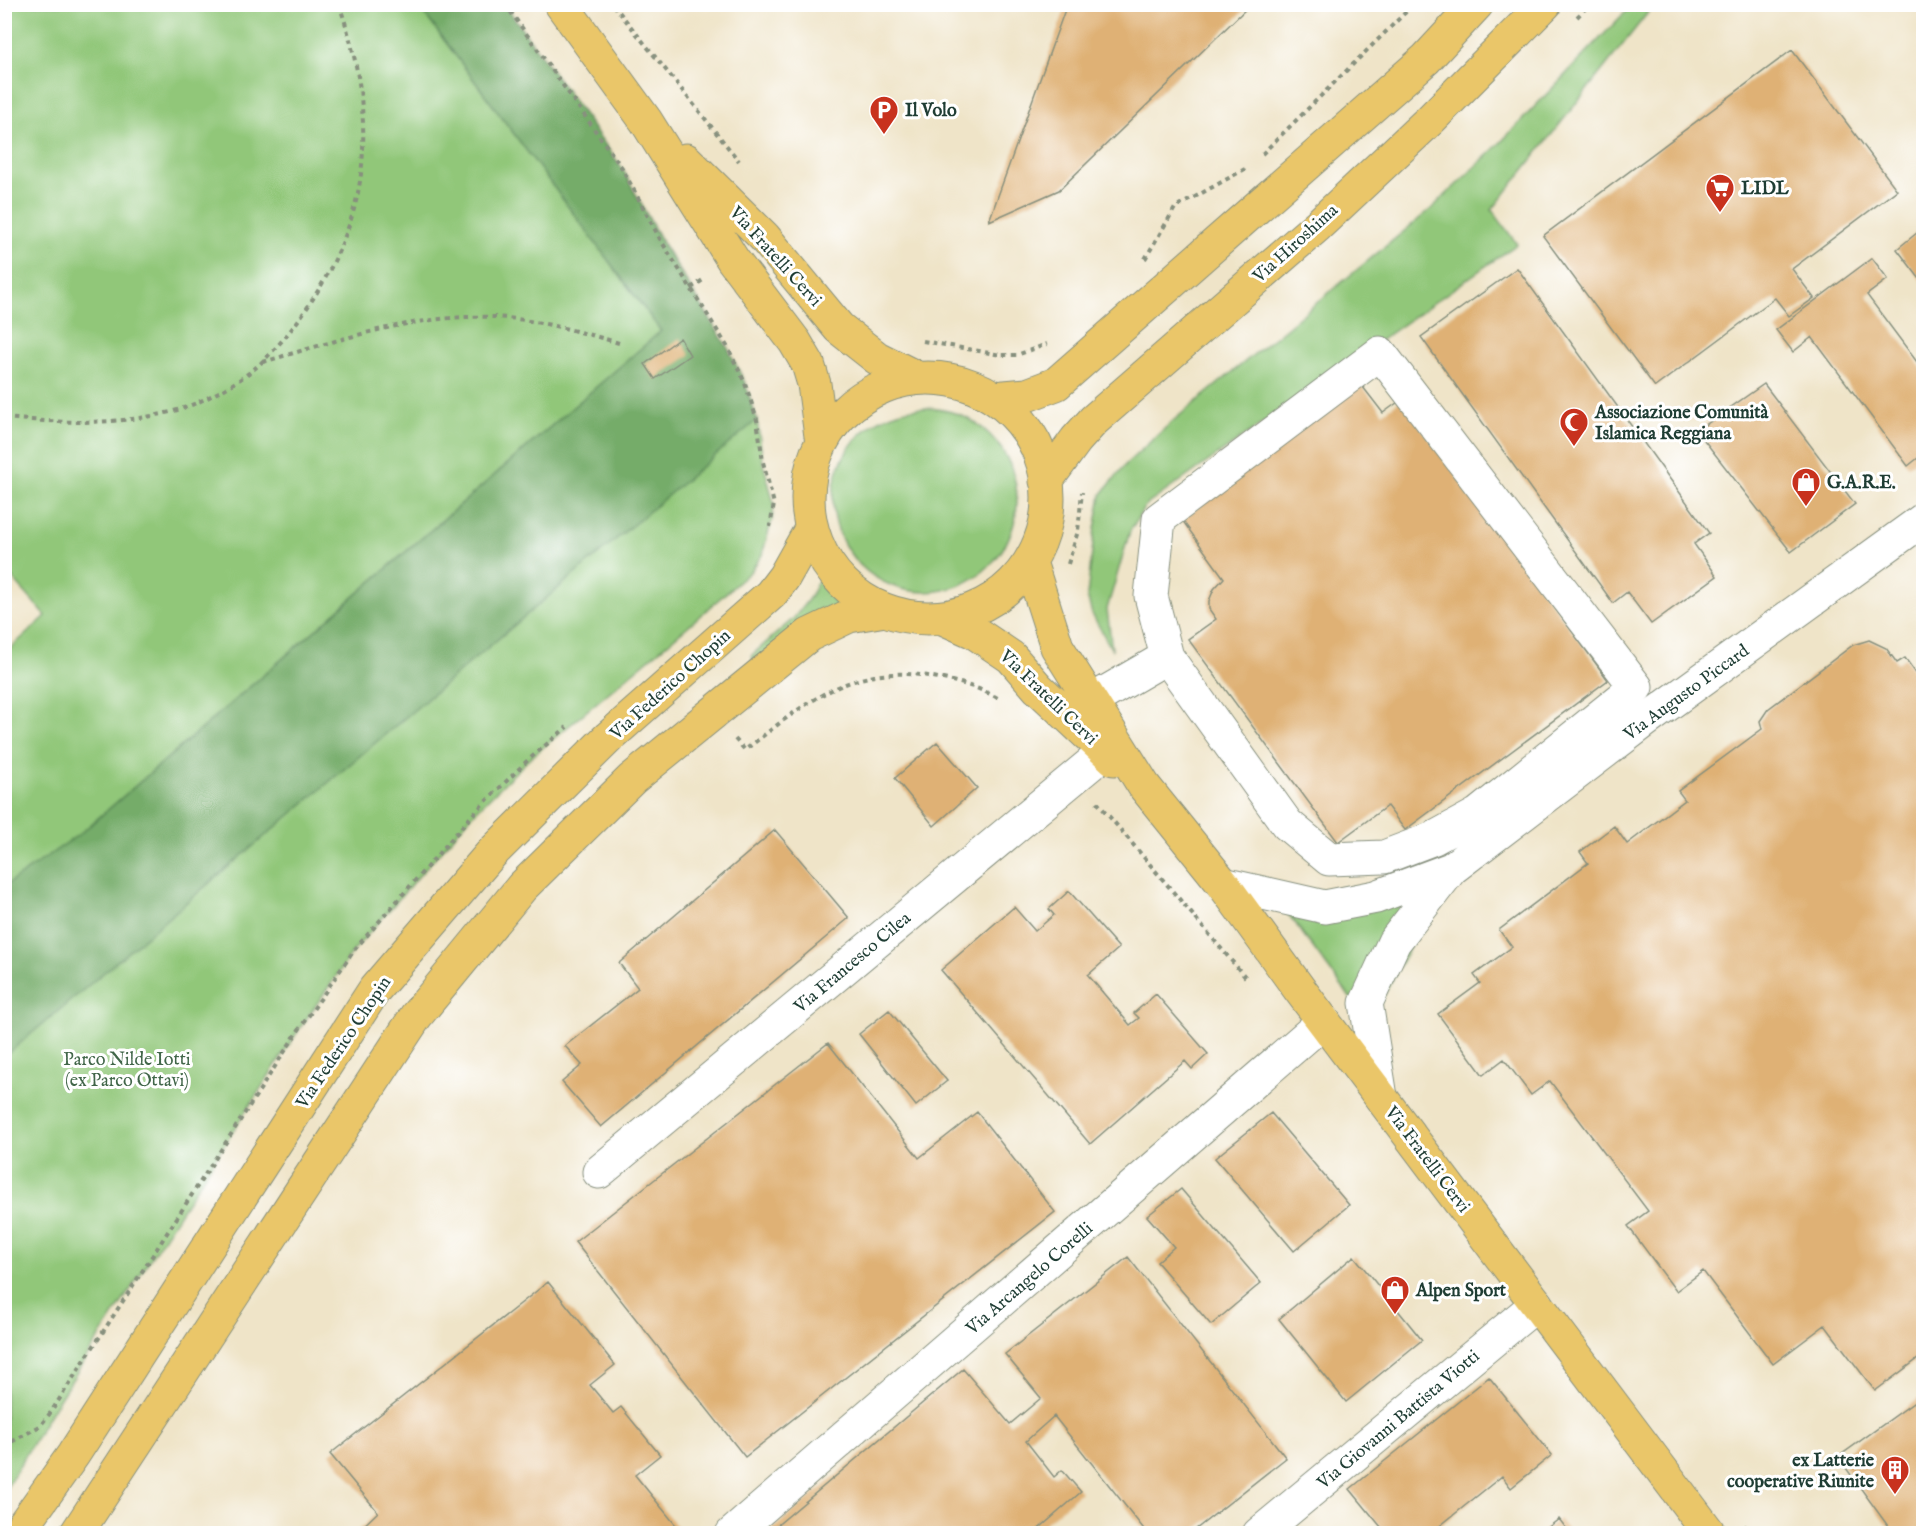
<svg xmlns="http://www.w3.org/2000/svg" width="1928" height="1538" viewBox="0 0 1928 1538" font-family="'IM FELL English',serif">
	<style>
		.green { fill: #91c779; stroke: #588256; stroke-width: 1.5 }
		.forest { fill: #74ac69; stroke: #4a744e; stroke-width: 1.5 }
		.building { fill: #dfb174 }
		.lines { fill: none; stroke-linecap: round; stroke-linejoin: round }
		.minor-casing { stroke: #87907e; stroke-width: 35 }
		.major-casing { stroke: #87907e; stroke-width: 35 }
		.path { stroke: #87907e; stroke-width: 4; stroke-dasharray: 4.5 4.5; stroke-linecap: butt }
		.minor { stroke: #fff; stroke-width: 33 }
		.major { stroke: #eac669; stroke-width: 33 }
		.labels { text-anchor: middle; stroke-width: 6; stroke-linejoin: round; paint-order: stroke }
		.poi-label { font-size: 18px; font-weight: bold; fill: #1f3d34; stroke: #fff; text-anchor: start }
		.street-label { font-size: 18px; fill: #1f3d34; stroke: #fff }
		.park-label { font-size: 18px; fill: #416649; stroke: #fff }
	</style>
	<rect width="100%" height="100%" fill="#fff"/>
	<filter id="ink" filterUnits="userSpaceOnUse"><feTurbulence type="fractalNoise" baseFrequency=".0167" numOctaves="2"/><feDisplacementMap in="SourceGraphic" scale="12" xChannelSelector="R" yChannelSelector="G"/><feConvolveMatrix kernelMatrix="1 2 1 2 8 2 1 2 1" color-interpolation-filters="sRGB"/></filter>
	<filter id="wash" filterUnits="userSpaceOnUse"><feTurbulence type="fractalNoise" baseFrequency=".008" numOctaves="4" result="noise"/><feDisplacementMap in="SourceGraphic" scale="24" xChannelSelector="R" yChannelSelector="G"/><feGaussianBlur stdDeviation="1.35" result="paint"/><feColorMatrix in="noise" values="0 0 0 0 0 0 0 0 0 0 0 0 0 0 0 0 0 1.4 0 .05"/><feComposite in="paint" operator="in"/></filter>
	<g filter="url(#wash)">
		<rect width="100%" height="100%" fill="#efe4c8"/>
		<path class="green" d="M5,5H418L661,331L81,833L5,886V653L46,616L5,570Z
			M1632,5H1654L1492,210L1517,244L1145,506L1130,531L1107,609L1112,650L1092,614L1087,596L1094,535L1101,495L1126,464L1174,420L1431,209L1500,143Z
			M745,383L757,420L763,462L774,504L772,520L762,555L750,572L687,627L527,761L475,812L355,949L298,1031L51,1412L5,1490V1013Z
			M833 500a92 92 0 1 1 184 0a92 92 0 1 1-184 0Z
			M819,579L843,607L753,661L752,655L794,618L810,597Z
			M1451,869L1369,1023L1274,895L1325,907Z"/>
		<path class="forest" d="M418,5H505L622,168L660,239L727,346L745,383L757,420L5,1056V886L81,833L661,331Z"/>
		<g id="blocks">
			<path class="building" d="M1067,4H1251L1059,190L989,221Z
				M1792,50L1897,190L1792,269L1814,298L1789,316L1775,298L1655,387L1543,236Z
				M1923,228V283L1897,249Z
				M1872,258L1888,279L1867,295L1923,370V454L1908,466L1812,337L1793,352L1776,330Z
				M1517,268L1709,533L1694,544L1717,576L1651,624L1627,592L1613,603L1421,337Z
				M680,338L690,355L655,379L645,364Z
				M1356,378L1383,413L1401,400L1608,680L1405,830L1387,806L1338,842L1188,639L1216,619L1209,609V601L1214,589L1224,578L1182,520Z
				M1764,384L1855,504L1791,552L1697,431Z
				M1869,640L1886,648L1897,663L1905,658L1923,683V1355L1875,1391L1825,1325L1773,1364L1703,1271L1676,1291L1628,1226L1648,1211L1550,1081L1531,1095L1504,1059L1483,1075L1438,1014L1480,983L1474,975L1512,947L1499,930L1588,863L1580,852L1614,826L1627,844L1685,800L1678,791L1762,729L1760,721L1768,709L1853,645Z
				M937,742L977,788L934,826L895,778Z
				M775,830L849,918L601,1127L562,1082L582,1065L565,1046L638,988L619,963Z
				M1069,891L1119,948L1088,975L1130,1025L1139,1018L1134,1013L1156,994L1208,1054L1192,1069L1185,1061L1090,1144L941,970L1014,907L1035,931L1054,915L1049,909Z
				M889,1010L947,1081L916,1106L859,1034Z
				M828,1043L919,1158L977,1112L1055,1212L745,1457L575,1242Z
				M1271,1113L1349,1205L1294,1251L1215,1158Z
				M1181,1189L1261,1283L1211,1325L1157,1262L1174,1247L1147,1216Z
				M1354,1256L1422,1340L1346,1402L1279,1319Z
				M1128,1257L1286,1458L1191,1533H1147L1054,1416L1026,1441L1054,1477L1062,1470L1081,1492L1034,1533H768L963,1369L1010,1424L1041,1398L1005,1354Z
				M548,1282L615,1365L590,1385L613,1413L621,1407L660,1455L635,1475L679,1529L673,1533H356L378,1512L330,1454Z
				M1489,1377L1552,1455L1511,1488L1502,1476L1431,1533H1386L1350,1489Z
				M1923,1396V1533H1893L1838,1457Z
				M1559,1519L1570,1533H1541Z"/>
		</g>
	</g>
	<g filter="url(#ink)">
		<use href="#blocks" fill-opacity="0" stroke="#87907e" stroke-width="1.5"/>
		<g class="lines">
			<g class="minor-casing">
				<path id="minor" d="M1091,701L1167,657L1151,596L1159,519L1380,353L1636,687L1478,814L1434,838L1384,857L1329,859L1287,824L1167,657
					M1223,884L1325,907L1376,897L1451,869
					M1381,1097L1366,1003L1394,942L1451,869L1645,721L1924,519
					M599,1172L1105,752
					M732,1534L1324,1021
					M1259,1534L1537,1304"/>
			</g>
			<g class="major-casing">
				<path id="major" d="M561,4L646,121L733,260L795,342L808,364L814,384L821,436
					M686,160L764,237L839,328L877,358L917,378
					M808 498a120 120 0 1 1 240 0a120 120 0 1 1-240 0Z
					M994,398L1027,395L1056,384L1426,59L1477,4
					M1046,481L1076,440L1094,420L1317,226L1430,120L1545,4
					M1030,562L1057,647L1144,786L1223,884L1300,990L1710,1534
					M945,619L974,632L1011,657L1038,688L1114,759
					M17,1534L73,1455L375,989L491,854L609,737L771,594L784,577L811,529
					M76,1534L416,1016L522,887L632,779L809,635L849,616L885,610"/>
			</g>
			<path class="path" d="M505,4L622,168L660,239L727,346L745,383L757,420L763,462L774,504L770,527
				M616,4V8L739,161
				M1577,17L1590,4
				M1262,154L1414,4
				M1145,259L1175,208L1245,169
				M691,288L706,278
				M923,341L1001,355H1017L1047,344
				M263,362C343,339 432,308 517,319C552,324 585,333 619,343
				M4,418C63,423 124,426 181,409C207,400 244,380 263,361C311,314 353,241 361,174C368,117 358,58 339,4
				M1068,564L1078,531L1082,492
				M735,739L745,750C809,700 856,659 943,679C962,683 983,689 999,699
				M1097,802L1247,979
				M4,1446L40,1426L51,1412L298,1031L355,949L475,812L527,761L567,727
				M1744,1525L1750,1534"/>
			<use href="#minor" class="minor"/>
			<use href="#major" class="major"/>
		</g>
	</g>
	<defs>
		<g id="parking-pin" transform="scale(1.5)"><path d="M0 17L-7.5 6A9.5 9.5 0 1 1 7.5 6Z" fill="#c8321e" stroke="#fff"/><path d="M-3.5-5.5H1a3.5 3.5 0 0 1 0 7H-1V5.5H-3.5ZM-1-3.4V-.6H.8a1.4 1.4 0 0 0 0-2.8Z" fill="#fff"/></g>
		<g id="supermarket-pin" transform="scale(1.5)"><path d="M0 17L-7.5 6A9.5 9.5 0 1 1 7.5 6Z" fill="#c8321e" stroke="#fff"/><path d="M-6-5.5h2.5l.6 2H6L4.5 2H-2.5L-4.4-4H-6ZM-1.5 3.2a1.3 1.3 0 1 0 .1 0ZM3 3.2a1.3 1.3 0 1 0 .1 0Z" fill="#fff"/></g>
		<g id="mosque-pin" transform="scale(1.5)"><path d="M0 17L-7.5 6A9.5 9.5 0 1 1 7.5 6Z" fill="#c8321e" stroke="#fff"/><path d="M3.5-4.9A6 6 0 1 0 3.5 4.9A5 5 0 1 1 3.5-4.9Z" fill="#fff"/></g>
		<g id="shop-pin" transform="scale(1.5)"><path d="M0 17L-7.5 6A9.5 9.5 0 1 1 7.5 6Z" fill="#c8321e" stroke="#fff"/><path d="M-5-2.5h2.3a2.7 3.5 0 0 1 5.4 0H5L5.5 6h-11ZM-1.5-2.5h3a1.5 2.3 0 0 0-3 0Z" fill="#fff"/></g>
		<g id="building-pin" transform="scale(1.5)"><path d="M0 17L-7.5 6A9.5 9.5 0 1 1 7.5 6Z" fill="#c8321e" stroke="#fff"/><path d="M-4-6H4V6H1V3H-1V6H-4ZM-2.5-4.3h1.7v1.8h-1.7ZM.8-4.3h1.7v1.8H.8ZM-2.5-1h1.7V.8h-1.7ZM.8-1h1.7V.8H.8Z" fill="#fff"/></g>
	</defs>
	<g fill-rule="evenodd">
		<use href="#parking-pin" x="884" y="110"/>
		<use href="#supermarket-pin" x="1720" y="188"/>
		<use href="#mosque-pin" x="1574" y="422"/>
		<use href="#shop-pin" x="1806" y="482"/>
		<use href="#shop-pin" x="1395" y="1290"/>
		<use href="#building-pin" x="1895" y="1470"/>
	</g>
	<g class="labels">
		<g class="poi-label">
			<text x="905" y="116">Il Volo</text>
			<text x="1741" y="194">LIDL</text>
			<text x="1595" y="418">Associazione Comunità<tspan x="1595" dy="21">Islamica Reggiana</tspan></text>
			<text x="1827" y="488">G.A.R.E.</text>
			<text x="1416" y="1296">Alpen Sport</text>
			<text x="1874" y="1466" text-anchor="end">ex Latterie<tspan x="1874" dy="21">cooperative Riunite</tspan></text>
		</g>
		<g class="street-label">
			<text transform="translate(1295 243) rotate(-42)" y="6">Via Hiroshima</text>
			<text transform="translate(776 256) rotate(48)" y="6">Via Fratelli Cervi</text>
			<text transform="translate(670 684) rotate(-42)" y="6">Via Federico Chopin</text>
			<text transform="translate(1686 692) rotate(-36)" y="6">Via Augusto Piccard</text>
			<text transform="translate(1049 697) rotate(44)" y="6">Via Fratelli Cervi</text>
			<text transform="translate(852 962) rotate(-40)" y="6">Via Francesco Cilea</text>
			<text transform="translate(343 1042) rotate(-56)" y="6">Via Federico Chopin</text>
			<text transform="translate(1428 1159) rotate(53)" y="6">Via Fratelli Cervi</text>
			<text transform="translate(1029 1278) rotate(-41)" y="6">Via Arcangelo Corelli</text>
			<text transform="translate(1398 1419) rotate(-40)" y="6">Via Giovanni Battista Viotti</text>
		</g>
		<g class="park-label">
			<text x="127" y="1065">Parco Nilde Iotti<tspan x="127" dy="21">(ex Parco Ottavi)</tspan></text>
		</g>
	</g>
	<rect width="1928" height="1538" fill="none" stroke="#fff" stroke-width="24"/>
</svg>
